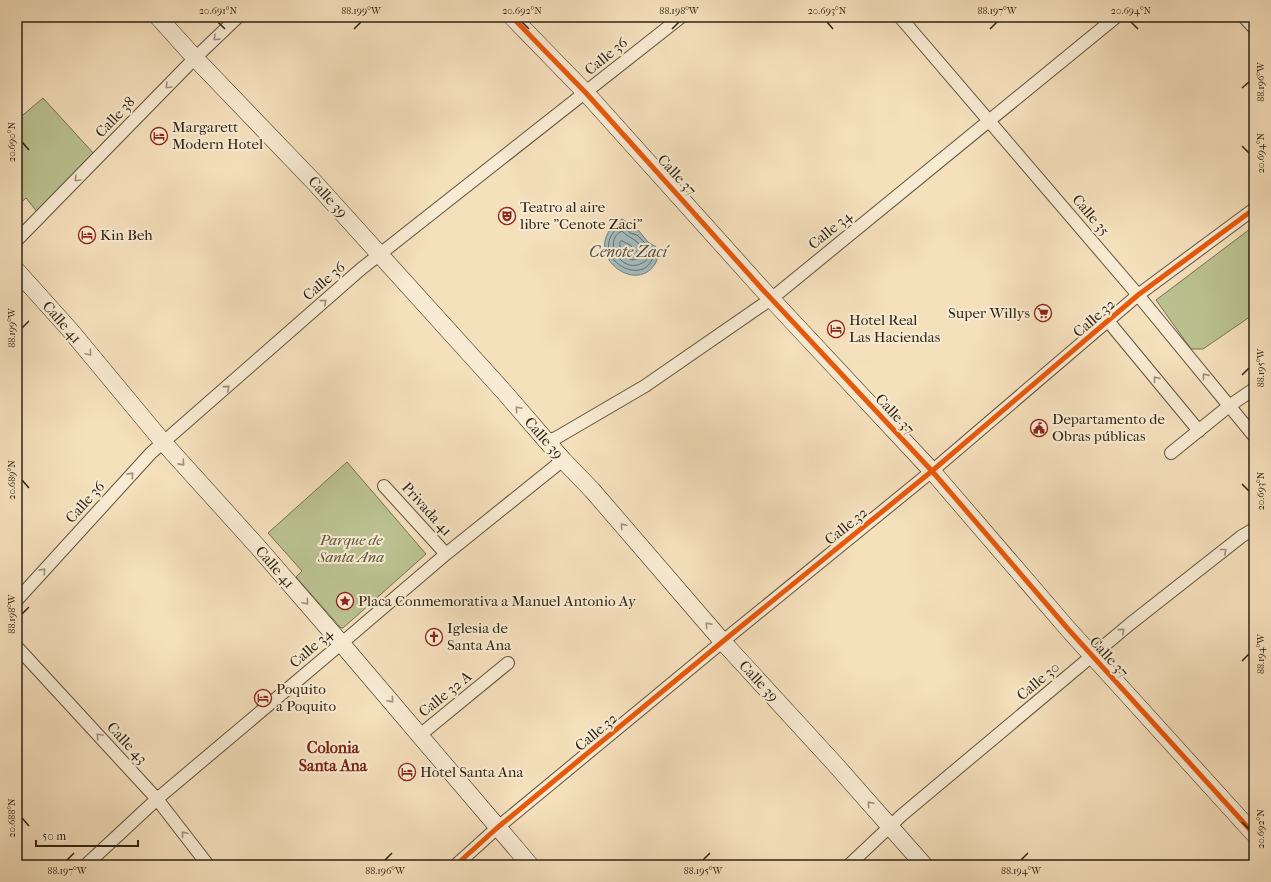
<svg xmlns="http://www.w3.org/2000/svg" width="1271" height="882" viewBox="0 0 1271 882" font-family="'IM FELL French Canon',serif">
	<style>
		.green { fill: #bbc291; stroke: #757252 }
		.water { fill: #a2babd; stroke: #747e79 }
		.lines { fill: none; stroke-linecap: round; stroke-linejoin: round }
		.shore { stroke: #686e68; stroke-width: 1 }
		.street-casing { stroke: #60523d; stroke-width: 14 }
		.secondary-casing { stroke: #2f2313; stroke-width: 18 }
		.street { stroke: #f8ebd3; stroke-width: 12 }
		.secondary { stroke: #f8ebd3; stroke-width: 17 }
		.cycleway-casing { stroke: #f8ebd3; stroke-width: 8 }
		.cycleway { stroke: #e8590c; stroke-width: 5 }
		.oneway { stroke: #9e917d }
		.ticks { fill: none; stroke: #2f2313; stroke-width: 1.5 }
		.labels { text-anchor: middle; stroke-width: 4; stroke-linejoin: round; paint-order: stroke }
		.street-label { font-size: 15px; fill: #2f2313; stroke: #f8ebd3 }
		.poi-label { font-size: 15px; fill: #2f2313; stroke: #f8ebd3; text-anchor: start }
		.park-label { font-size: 15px; font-style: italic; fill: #595339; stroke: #f8ebd3 }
		.water-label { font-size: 16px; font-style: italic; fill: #525046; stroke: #f8ebd3 }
		.neighbourhood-label { font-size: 16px; font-weight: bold; fill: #7a1f14; stroke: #f8ebd3 }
		.neatline { fill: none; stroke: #2f2313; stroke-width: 1.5 }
		.ticks-label { font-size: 10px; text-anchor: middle; fill: #2f2313 }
	</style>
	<rect width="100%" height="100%" fill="#f5e0bc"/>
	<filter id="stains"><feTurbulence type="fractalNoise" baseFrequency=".005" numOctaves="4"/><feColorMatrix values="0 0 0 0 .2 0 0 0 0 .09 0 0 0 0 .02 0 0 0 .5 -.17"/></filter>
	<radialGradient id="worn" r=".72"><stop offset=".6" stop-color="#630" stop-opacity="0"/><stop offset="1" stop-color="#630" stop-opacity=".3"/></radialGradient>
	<path class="green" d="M43,98L96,156L38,213L26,198L17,206V120Z
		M1254,226V314L1203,349H1191L1156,300Z
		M347,462L426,554L343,628H341L296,577L302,571L268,533Z"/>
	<path class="water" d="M622,219L628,223L632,229L639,231L648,242L656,247L659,252C658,256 657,261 655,264C637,292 594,262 607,235C610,228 616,223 622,219Z"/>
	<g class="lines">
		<path class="shore" d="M621,225L625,226L630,233L637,235L654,252C648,294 581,255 621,225Z
			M622,231C626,235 628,236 633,239C638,242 643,249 648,253C648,258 647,261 642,263C622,275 601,240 622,231Z
			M622,241L630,245L640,255V258L632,260C625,257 618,250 620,242Z"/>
		<g class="street-casing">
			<path id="street" d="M900,17L1138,295L1254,436
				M1244,17L1254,28
				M17,240L195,58L238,17
				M1108,321L1199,431
				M548,443L552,439L556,438L645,386L771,299L1116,17
				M1171,453L1229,406L1254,389
				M384,486L446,554
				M17,600L151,453L361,269L681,17
				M17,647L157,799L208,865
				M420,735L508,663
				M86,865L157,799L329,654L446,554L563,460
				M456,865L497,828L733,633L932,471L1138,295L1254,209
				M849,865L902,815L1130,624L1242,536L1254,529"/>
		</g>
		<g class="secondary-casing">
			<path id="secondary" d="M158,17L195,58L315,183L505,393L563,460L592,490L723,642L834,763L924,865
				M512,17L586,93L763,290L932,471L1068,629L1254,834
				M17,271L70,330L163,442L257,546L341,643L530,865"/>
		</g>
		<use href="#street" class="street"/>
		<use href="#secondary" class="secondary"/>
		<g class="cycleway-casing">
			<path id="cycleway" d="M512,17L586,93L763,290L932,471L1068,629L1254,834
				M456,865L497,828L733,633L932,471L1138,295L1254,209"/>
		</g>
		<use href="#cycleway" class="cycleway"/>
	</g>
	<defs><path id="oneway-chevron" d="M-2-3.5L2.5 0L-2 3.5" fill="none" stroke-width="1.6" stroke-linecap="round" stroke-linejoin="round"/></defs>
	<g class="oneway">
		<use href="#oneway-chevron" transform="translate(216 38) rotate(136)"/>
		<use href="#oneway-chevron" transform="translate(168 86) rotate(134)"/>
		<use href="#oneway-chevron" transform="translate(77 179) rotate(135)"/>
		<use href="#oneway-chevron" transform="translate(324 302) rotate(-41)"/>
		<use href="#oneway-chevron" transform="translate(89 353) rotate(50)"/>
		<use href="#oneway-chevron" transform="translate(1205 376) rotate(-129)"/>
		<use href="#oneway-chevron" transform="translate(1156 379) rotate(-129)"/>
		<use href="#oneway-chevron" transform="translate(227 388) rotate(-41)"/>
		<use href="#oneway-chevron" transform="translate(518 409) rotate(-131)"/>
		<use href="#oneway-chevron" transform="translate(182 463) rotate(48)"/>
		<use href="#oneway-chevron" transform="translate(131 475) rotate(-48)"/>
		<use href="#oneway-chevron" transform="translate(623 526) rotate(-131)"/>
		<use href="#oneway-chevron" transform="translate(1224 551) rotate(-39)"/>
		<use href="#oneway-chevron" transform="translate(43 571) rotate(-48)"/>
		<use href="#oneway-chevron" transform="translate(306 602) rotate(49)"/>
		<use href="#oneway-chevron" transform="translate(708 625) rotate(-131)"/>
		<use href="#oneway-chevron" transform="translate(1122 631) rotate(-41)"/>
		<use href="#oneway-chevron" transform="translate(391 700) rotate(49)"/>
		<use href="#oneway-chevron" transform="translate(99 736) rotate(-133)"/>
		<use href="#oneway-chevron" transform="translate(870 804) rotate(-131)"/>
		<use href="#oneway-chevron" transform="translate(184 834) rotate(-128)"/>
	</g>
	<path class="ticks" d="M218,22L225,29M522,22L529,29M827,22L833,29M1131,22L1138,29M354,29L361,22M672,29L679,22M990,29L997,22M1242,88L1249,82M22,142L29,150M1242,146L1249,153M22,328L29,321M1242,375L1249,368M22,480L29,488M1242,484L1249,491M22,614L29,607M1242,661L1249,654M22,818L29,826M1242,822L1249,829M67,860L74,853M385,860L392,853M703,860L710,853M1021,860L1028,853"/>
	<defs>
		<g id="hotel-ring" transform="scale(0.9)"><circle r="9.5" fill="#f8ebd3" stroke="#8f2418" stroke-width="1.5"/><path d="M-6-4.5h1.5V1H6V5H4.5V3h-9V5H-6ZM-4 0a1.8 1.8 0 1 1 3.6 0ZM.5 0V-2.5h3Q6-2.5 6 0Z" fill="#8f2418"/></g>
		<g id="theatre-ring" transform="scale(0.9)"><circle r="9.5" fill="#f8ebd3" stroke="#8f2418" stroke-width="1.5"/><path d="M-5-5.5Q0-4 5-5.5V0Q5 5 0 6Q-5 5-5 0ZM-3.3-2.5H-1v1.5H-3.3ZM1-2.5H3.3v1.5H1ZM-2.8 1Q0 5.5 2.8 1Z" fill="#8f2418"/></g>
		<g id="supermarket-ring" transform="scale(0.9)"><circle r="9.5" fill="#f8ebd3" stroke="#8f2418" stroke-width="1.5"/><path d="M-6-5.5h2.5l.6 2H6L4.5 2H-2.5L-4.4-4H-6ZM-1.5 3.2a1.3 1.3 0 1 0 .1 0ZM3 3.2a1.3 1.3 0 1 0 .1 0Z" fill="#8f2418"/></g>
		<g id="civic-ring" transform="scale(0.9)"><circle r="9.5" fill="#f8ebd3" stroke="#8f2418" stroke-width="1.5"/><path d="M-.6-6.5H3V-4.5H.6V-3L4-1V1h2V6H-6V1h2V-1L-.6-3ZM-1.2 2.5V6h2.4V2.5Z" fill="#8f2418"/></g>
		<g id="sight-ring" transform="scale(0.9)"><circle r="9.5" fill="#f8ebd3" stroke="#8f2418" stroke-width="1.5"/><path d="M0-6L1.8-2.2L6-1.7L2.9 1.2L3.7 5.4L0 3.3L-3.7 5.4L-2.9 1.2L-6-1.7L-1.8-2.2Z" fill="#8f2418"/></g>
		<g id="church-ring" transform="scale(0.9)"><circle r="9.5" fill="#f8ebd3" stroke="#8f2418" stroke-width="1.5"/><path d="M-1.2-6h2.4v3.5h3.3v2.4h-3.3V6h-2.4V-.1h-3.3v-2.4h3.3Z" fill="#8f2418"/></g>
	</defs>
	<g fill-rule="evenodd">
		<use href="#hotel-ring" x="159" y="136"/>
		<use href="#theatre-ring" x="507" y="216"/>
		<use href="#hotel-ring" x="87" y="235"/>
		<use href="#supermarket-ring" x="1043" y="313"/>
		<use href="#hotel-ring" x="836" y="329"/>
		<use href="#civic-ring" x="1039" y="428"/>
		<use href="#sight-ring" x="345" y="601"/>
		<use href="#church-ring" x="434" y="637"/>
		<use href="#hotel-ring" x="263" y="698"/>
		<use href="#hotel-ring" x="407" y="772"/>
	</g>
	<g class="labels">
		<g class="street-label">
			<text transform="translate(606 56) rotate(-39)" y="5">Calle 36</text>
			<text transform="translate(115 117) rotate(-46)" y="5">Calle 38</text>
			<text transform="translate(677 175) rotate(48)" y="5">Calle 37</text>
			<text transform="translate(328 197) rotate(48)" y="5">Calle 39</text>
			<text transform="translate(1091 215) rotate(50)" y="5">Calle 35</text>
			<text transform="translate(830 230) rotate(-39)" y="5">Calle 34</text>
			<text transform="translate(324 281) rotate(-41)" y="5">Calle 36</text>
			<text transform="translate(1094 318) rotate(-41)" y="5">Calle 32</text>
			<text transform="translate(62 322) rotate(49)" y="5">Calle 41</text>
			<text transform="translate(895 414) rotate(47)" y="5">Calle 37</text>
			<text transform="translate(544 438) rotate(49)" y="5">Calle 39</text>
			<text transform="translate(85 502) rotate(-48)" y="5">Calle 36</text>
			<text transform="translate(427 509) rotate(48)" y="5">Privada 41</text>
			<text transform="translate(846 526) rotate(-39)" y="5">Calle 32</text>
			<text transform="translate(275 567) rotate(49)" y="5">Calle 41</text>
			<text transform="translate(311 648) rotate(-41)" y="5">Calle 34</text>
			<text transform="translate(1109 657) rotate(48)" y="5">Calle 37</text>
			<text transform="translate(759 681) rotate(47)" y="5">Calle 39</text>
			<text transform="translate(1038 681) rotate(-40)" y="5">Calle 30</text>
			<text transform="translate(445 694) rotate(-39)" y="5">Calle 32 A</text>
			<text transform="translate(596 732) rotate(-40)" y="5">Calle 32</text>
			<text transform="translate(127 743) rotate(47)" y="5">Calle 43</text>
		</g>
		<g class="poi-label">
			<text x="172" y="132">Margarett<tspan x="172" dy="17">Modern Hotel</tspan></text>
			<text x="520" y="212">Teatro al aire<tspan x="520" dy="17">libre "Cenote Zaci"</tspan></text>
			<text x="100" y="240">Kin Beh</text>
			<text x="1030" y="318" text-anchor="end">Super Willys</text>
			<text x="849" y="325">Hotel Real<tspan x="849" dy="17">Las Haciendas</tspan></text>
			<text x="1052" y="424">Departamento de<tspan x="1052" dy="17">Obras públicas</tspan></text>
			<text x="358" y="606">Placa Conmemorativa a Manuel Antonio Ay</text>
			<text x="447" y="633">Iglesia de<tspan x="447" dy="17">Santa Ana</tspan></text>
			<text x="276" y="694">Poquito<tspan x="276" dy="17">a Poquito</tspan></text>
			<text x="420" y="777">Hotel Santa Ana</text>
		</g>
		<g class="park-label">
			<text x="351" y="545">Parque de<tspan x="351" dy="17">Santa Ana</tspan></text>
		</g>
		<g class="water-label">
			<text x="628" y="257">Cenote Zací</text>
		</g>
		<g class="neighbourhood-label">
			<text x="333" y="753">Colonia<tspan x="333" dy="18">Santa Ana</tspan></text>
		</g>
	</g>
	<rect width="1271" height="882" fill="none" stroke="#f5e0bc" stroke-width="44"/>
	<path d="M36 840v6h102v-6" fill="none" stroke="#2f2313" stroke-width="2"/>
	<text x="42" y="840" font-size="12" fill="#2f2313" stroke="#f8ebd3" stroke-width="3" paint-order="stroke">50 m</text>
	<rect x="22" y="22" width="1227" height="838" class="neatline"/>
	<g class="ticks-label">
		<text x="218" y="14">20.691°N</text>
		<text x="361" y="14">88.199°W</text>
		<text x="522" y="14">20.692°N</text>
		<text x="679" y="14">88.198°W</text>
		<text x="827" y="14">20.693°N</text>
		<text x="997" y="14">88.197°W</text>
		<text x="1131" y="14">20.694°N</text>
		<text transform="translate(1260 82) rotate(-90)" y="4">88.196°W</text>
		<text transform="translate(11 142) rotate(-90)" y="4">20.690°N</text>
		<text transform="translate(1260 153) rotate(-90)" y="4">20.694°N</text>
		<text transform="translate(11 328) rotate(-90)" y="4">88.199°W</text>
		<text transform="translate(1260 368) rotate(-90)" y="4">88.195°W</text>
		<text transform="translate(11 480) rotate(-90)" y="4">20.689°N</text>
		<text transform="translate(1260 491) rotate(-90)" y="4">20.693°N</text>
		<text transform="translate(11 614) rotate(-90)" y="4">88.198°W</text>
		<text transform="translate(1260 654) rotate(-90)" y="4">88.194°W</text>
		<text transform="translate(11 818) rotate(-90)" y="4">20.688°N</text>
		<text transform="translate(1260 829) rotate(-90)" y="4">20.692°N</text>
		<text x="67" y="874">88.197°W</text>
		<text x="385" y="874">88.196°W</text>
		<text x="703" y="874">88.195°W</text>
		<text x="1021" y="874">88.194°W</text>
	</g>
	<rect width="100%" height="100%" filter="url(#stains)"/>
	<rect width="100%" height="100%" fill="url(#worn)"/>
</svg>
